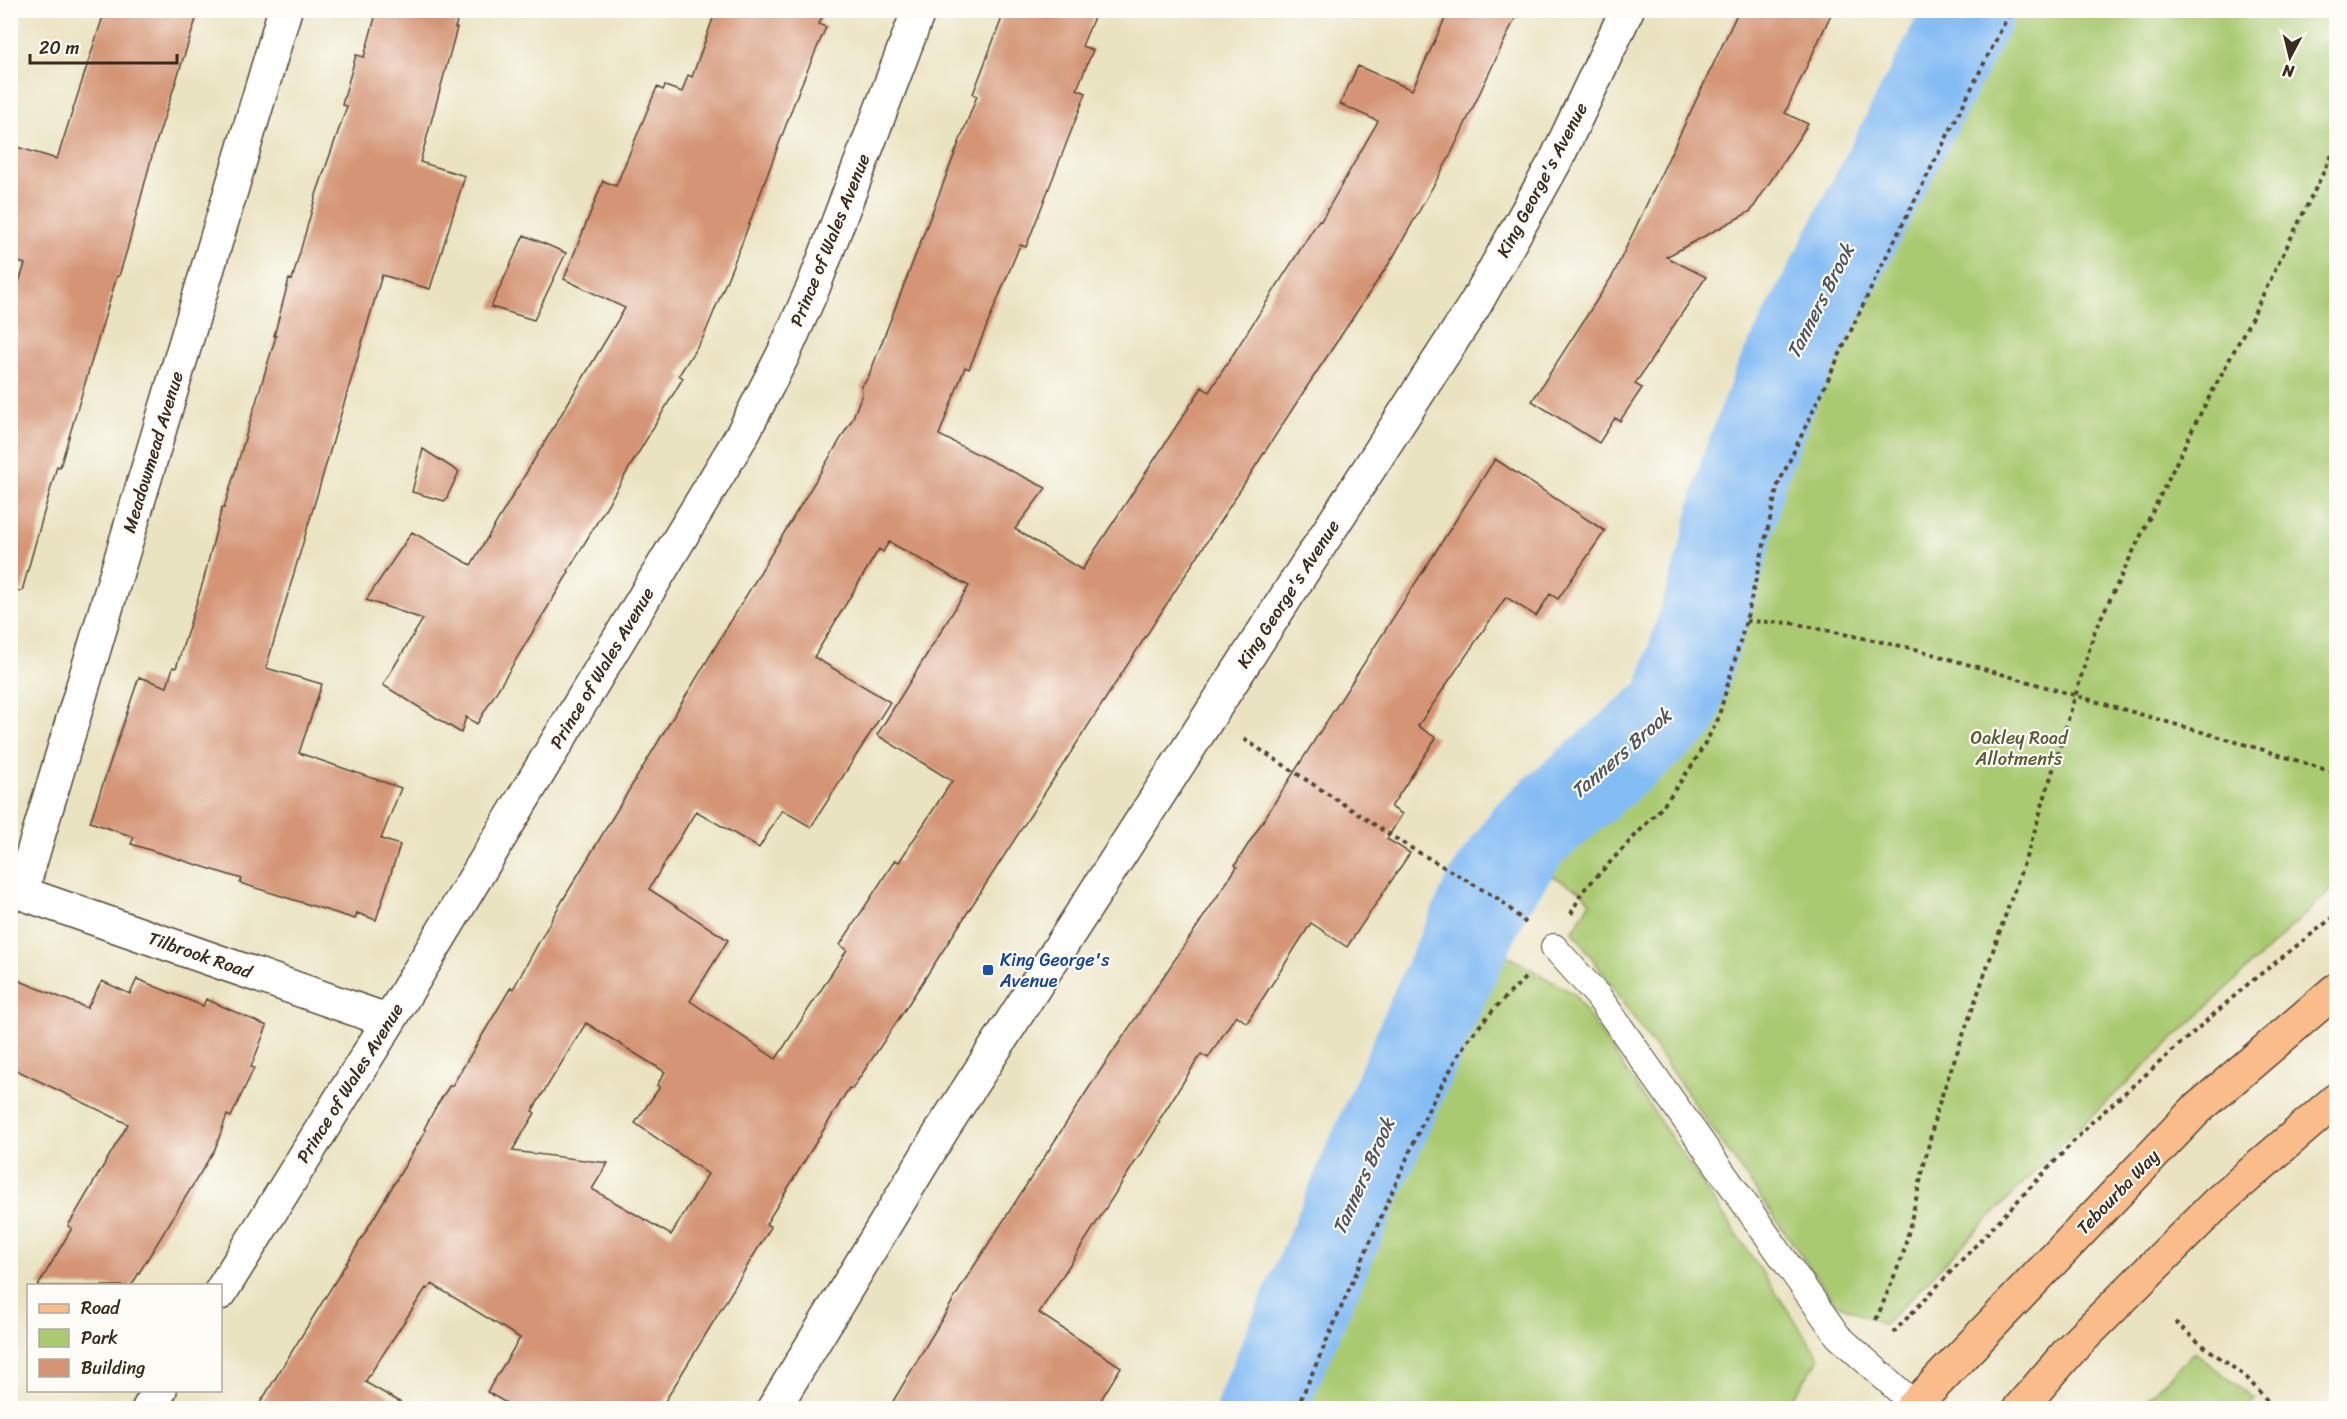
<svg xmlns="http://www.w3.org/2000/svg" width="2347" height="1419" viewBox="0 0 2347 1419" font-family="Sriracha,sans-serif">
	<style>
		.green { fill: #aaca72; stroke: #727a48; stroke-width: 1.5 }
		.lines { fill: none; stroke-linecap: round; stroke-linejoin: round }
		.river { stroke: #84bcf4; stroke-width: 88 }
		.building { fill: #d49475; fill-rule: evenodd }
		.service-casing { stroke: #554636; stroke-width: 28 }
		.minor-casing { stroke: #554636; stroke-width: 36 }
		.primary-casing { stroke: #554636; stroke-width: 36 }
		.path { stroke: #554636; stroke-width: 4; stroke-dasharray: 4.5 4.5; stroke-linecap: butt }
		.service { stroke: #fff; stroke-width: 26 }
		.minor { stroke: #fff; stroke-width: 33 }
		.primary { stroke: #f9bc8a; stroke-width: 33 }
		.transit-dot { fill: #1a4fb4; stroke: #fdfcf7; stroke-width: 2 }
		.labels { text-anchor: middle; stroke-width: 4.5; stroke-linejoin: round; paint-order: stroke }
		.street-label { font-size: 18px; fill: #3b2a1e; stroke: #fdfcf7 }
		.park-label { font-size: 18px; fill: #5c5a37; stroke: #fdfcf7 }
		.transit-label { font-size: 18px; fill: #164399; stroke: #fdfcf7; text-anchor: start }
		.water-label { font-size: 20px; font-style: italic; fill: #51565e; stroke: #fdfcf7 }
	</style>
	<rect width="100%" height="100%" fill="#fdfcf7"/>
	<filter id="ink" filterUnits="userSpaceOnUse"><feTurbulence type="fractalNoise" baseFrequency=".0167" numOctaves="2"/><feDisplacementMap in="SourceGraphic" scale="12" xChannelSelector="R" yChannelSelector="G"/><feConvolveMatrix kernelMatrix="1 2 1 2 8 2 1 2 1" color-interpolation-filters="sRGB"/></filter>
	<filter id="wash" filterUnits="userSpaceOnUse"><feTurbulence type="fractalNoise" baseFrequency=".008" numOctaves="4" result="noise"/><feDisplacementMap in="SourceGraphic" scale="24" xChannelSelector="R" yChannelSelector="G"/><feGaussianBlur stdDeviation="1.35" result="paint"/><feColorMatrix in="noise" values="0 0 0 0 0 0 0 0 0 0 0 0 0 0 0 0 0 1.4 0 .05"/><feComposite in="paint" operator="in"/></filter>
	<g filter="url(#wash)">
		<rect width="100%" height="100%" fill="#eae3c1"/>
		<path class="green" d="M1991,11H2336V885L2057,1149L1884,1325L1834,1302L1573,931L1590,902L1582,892L1544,871L1556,855L1683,733L1703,701L1762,478L1903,184Z
			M1492,947L1574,994L1820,1358L1785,1408H1277L1342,1259L1448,1024Z
			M2194,1352L2255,1399L2243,1408H2138Z"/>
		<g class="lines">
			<path class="river" d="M1261,1408L1437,1002L1488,893L1529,833L1675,709L1721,562L1743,473L1777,384L1970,10"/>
		</g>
		<g id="blocks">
			<path class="building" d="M105,10H199L153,152L127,250L119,276H117L60,467L57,466L22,591L10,590V310L25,264L10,259V145L57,159Z
				M377,10H460L455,28H457L420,162L465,176L430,289L382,275L266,668L322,684L299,753L401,788L381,839L400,845L376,920L357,913L355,919L240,883L242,879L131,844L134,837L90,822L139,677L167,687L173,667L176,668L203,582L222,507L224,508L276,336H274L289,279L292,280L317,192L347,106L342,105L356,55L364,57Z
				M716,10H825L819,24L826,27L799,90L742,243L704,336L679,375L683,378L568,571L569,572L477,724L466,717L461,733L383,685L423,619L366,600L412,532L471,565L625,308L564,279L603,181L616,186L657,87L663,90L665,86L682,92L688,75L692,77Z
				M1005,10H1097L1082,46L1093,50L1077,89L1086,93L1026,247L1020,245L969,369L965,367L939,435L1046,488L1015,529L1082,570L1202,387L1209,392L1319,220L1321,221L1378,121L1340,104L1358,66L1412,90L1449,10H1519L1449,158L1392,259L1308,385L902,1014L852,1089L849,1088L766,1224L771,1227L661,1408H515L487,1392L520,1338L432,1284L428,1289L426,1288L365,1382L410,1408H257L357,1246L426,1130L424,1129L437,1105L450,1085L452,1086L511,987L513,989L558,908L852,420L862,394L861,386L868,378L977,96L973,94ZM889,542L969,586L877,735L952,781L899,862L895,860L840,945L847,950L776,1059L690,1001L728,940L649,889L696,811L759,848L782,810L811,827L890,702L814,657L879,549L883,552ZM586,1023L665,1072L657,1085L660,1087L635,1123L708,1174L671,1235L592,1189L608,1163L512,1151L535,1113L532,1111Z
				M1739,10H1833L1785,113L1808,124L1751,211L1666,257L1706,277L1635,384L1642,388L1620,421L1615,418L1599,443L1532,401L1613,275Z
				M524,235L566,253L534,320L491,307Z
				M423,449L459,472L445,501L412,492Z
				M1495,459L1605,531L1558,599L1550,594L1536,616L1506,597L1418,726L1436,738L1391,807L1402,814L1387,839L1410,853L1347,947L1311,923L1247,1023L1236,1015L1208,1058L1201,1054L1158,1122L1160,1123L1039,1313L1121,1367L1096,1408H889L967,1277L1094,1080L1237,867L1235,865L1275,802Z
				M10,977L87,1008L102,981L130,994L137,979L203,1006L206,999L267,1026L251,1067L254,1068L231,1117L227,1115L215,1149L131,1286H38L72,1228L68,1226L128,1124L10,1067Z"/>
		</g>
	</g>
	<g filter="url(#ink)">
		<use href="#blocks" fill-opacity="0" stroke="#554636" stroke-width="1.5"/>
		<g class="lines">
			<g class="service-casing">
				<path id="service" d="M1554,947L1598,996L1838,1336L1915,1405"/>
			</g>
			<g class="minor-casing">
				<path id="minor" d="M10,889L389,1021
					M21,893L285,10
					M220,1293L389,1021L742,435L783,355L813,288L919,10
					M149,1408L160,1390
					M774,1408L944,1127L1476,303L1557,158L1627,10"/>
			</g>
			<g class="primary-casing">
				<path id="primary" d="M1912,1408L2195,1111L2336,990
					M2020,1408L2071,1349L2218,1202L2336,1100"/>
			</g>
			<path class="path" d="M1746,621L1792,623L1915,649L2264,750L2336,773
				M1244,739L1401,842L1500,900L1526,923
				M1571,914L1582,892L1663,806L1693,764L1717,722L1746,621L1778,485L1882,265L2011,10
				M1876,1320L1903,1255L1937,1109L2031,843L2095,630L2196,422L2251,319L2336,147
				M2175,1322L2197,1341L2246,1377L2274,1408
				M1893,1333L2092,1122L2248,984L2336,915
				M1297,1408L1429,1108L1466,1042L1494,1009L1527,976"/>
			<use href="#service" class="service"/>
			<use href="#minor" class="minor"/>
			<use href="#primary" class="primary"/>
		</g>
	</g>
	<rect class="transit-dot" x="982" y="964" width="12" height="12" rx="3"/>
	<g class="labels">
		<g class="street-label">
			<text transform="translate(1542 180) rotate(-62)" y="6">King George's Avenue</text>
			<text transform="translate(830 240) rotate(-68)" y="6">Prince of Wales Avenue</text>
			<text transform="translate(153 452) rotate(-73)" y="6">Meadowmead Avenue</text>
			<text transform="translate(1288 594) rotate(-57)" y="6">King George's Avenue</text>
			<text transform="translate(602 668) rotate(-59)" y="6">Prince of Wales Avenue</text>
			<text transform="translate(200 955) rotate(19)" y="6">Tilbrook Road</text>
			<text transform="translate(350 1083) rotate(-58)" y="6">Prince of Wales Avenue</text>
			<text transform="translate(2118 1192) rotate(-46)" y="6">Tebourba Way</text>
		</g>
		<g class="park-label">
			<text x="2019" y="744">Oakley Road<tspan x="2019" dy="21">Allotments</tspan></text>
		</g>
		<g class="transit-label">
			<text x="1000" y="966">King George's<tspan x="1000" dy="21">Avenue</tspan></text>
		</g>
		<g class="water-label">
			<text transform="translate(1820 301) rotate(-63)" y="7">Tanners Brook</text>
			<text transform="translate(1621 753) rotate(-41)" y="7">Tanners Brook</text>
			<text transform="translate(1363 1176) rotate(-66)" y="7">Tanners Brook</text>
		</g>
	</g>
	<rect width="2347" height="1419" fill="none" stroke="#fdfcf7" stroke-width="36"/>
	<rect x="27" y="1284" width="195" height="108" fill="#fdfcf7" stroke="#afa8a0" stroke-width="1.5"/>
	<rect x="39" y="1304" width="30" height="9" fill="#f9bc8a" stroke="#afa8a0" stroke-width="1.5"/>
	<text x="81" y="1314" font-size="18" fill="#3b2a1e">Road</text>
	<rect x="39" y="1329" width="30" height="18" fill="#aaca72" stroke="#afa8a0" stroke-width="1.5"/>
	<text x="81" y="1344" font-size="18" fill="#3b2a1e">Park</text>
	<rect x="39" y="1359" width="30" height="18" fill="#d49475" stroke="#afa8a0" stroke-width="1.5"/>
	<text x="81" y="1374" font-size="18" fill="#3b2a1e">Building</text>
	<g transform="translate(2290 57) rotate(187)" stroke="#fdfcf7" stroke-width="4.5" paint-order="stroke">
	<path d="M0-4.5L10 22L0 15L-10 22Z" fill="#3b2a1e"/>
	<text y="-9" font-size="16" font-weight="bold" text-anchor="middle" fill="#3b2a1e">N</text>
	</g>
	<path d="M30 54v9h147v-9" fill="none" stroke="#3b2a1e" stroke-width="3"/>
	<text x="39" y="54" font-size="18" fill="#3b2a1e" stroke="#fdfcf7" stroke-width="4.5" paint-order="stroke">20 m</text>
</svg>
